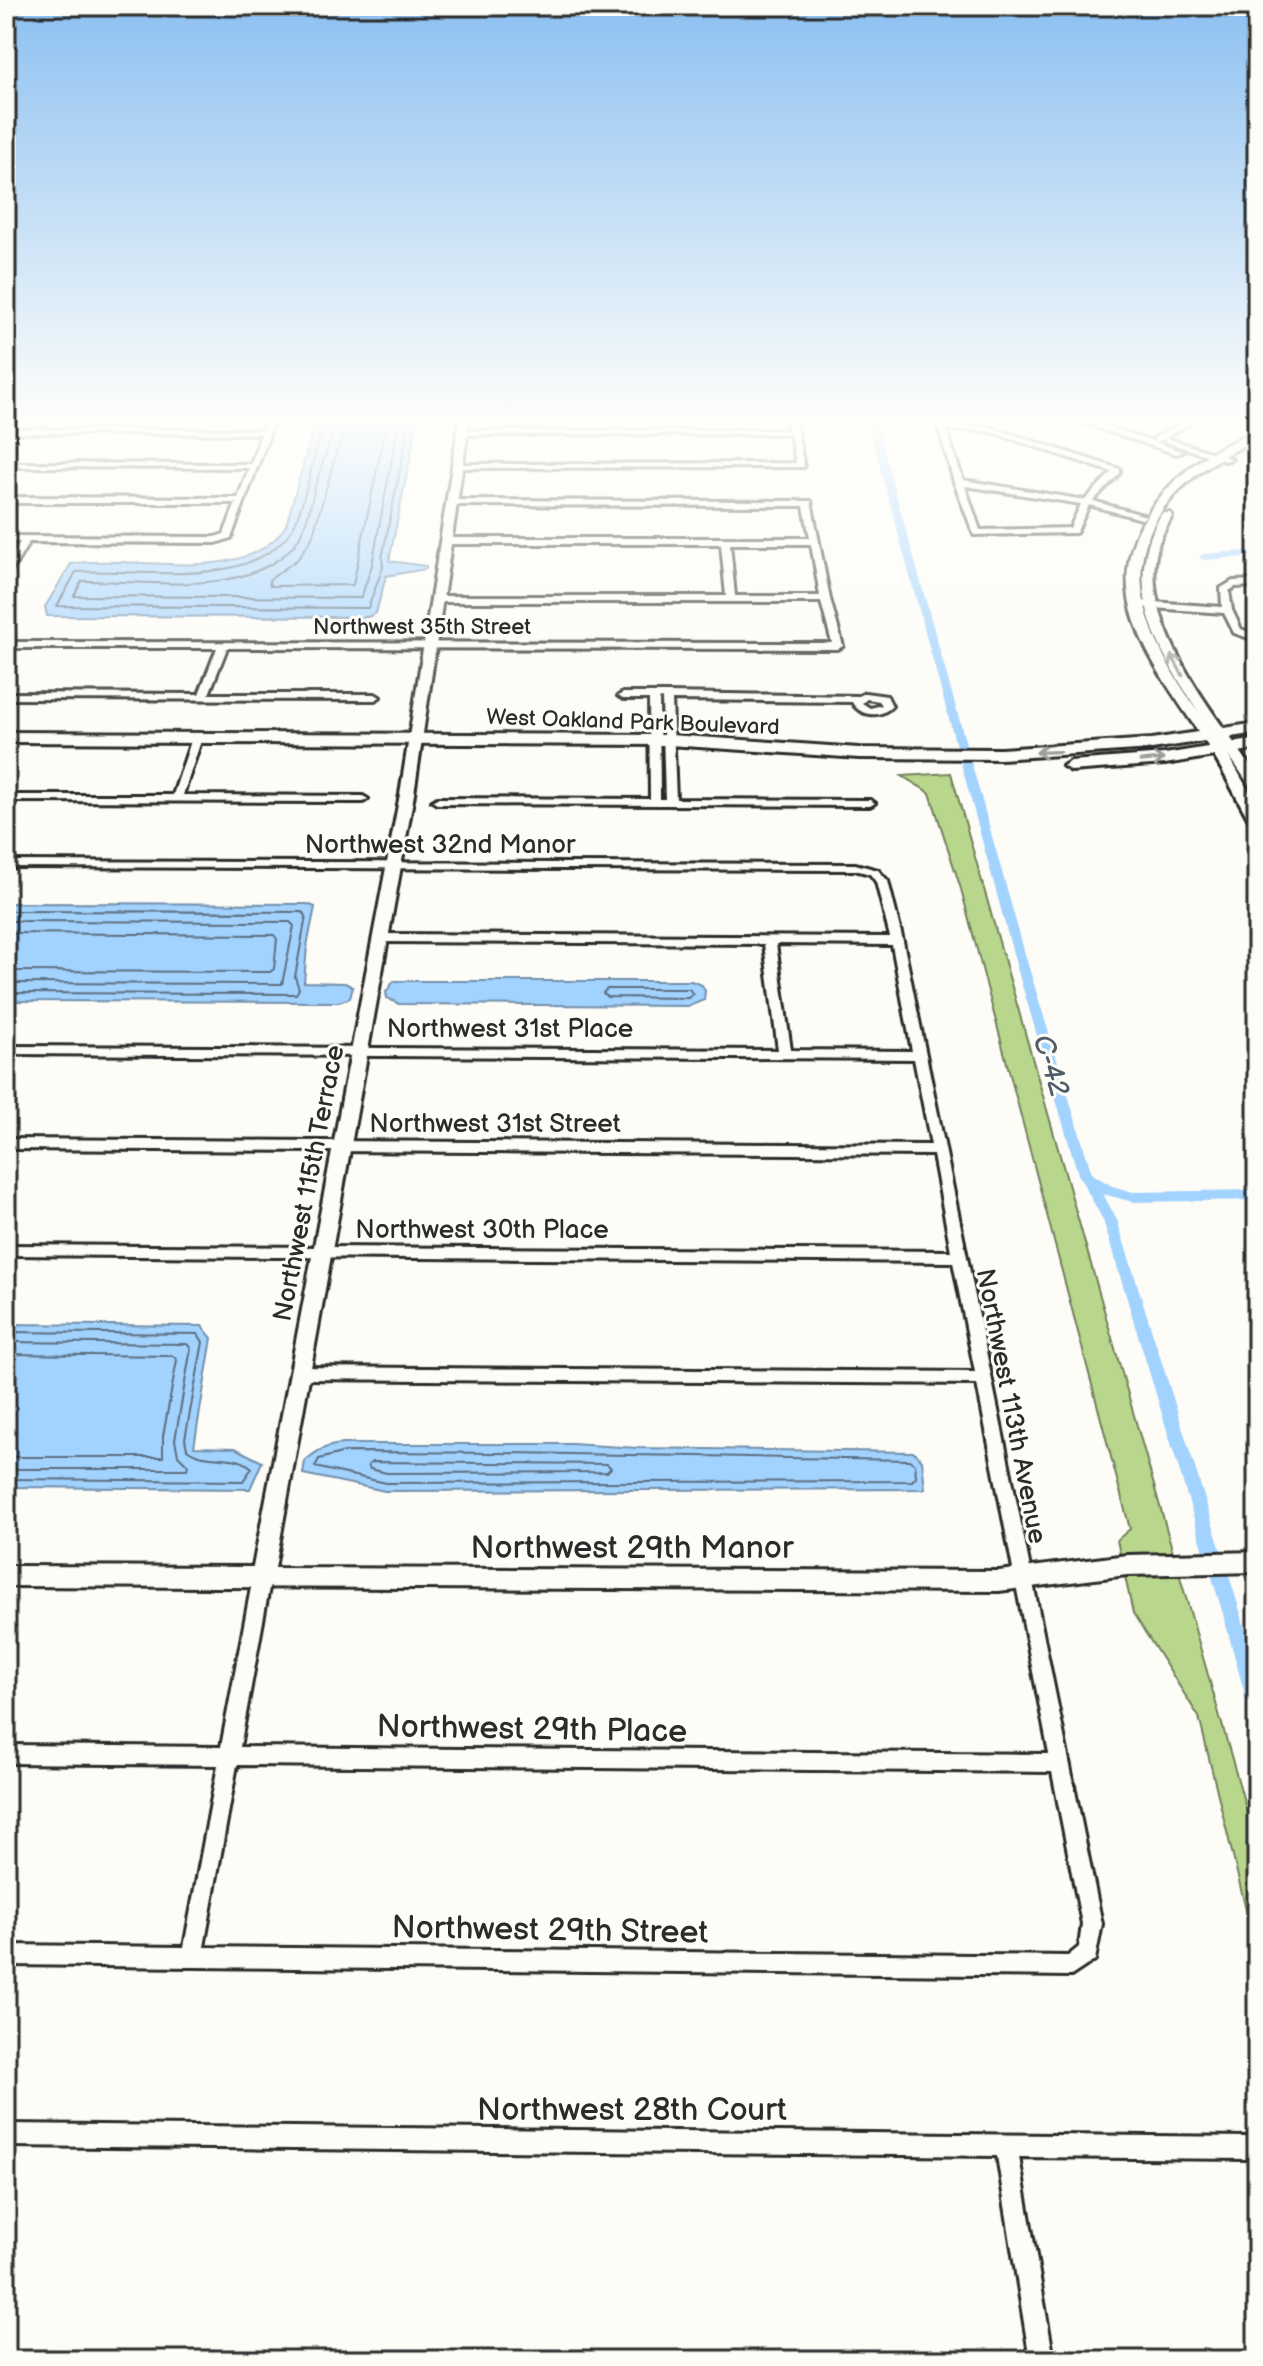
<svg xmlns="http://www.w3.org/2000/svg" width="1263" height="2366" viewBox="0 0 1263 2366" font-family="'Balsamiq Sans',sans-serif">
	<style>
		.green { fill: #b9d68d; stroke: #72805c; stroke-width: 2 }
		.water { fill: #a2d2fe; stroke: #728faa; stroke-width: 2 }
		.lines { fill: none; stroke-linecap: round; stroke-linejoin: round }
		.shore { stroke: #5b6e7f; stroke-width: 2 }
		.canal { fill: #a2d2fe; fill-rule: evenodd }
		.minor-casing { stroke: #2b2b2b; stroke-width: 6 }
		.tertiary-casing { stroke: #2b2b2b; stroke-width: 6 }
		.secondary-casing { stroke: #2b2b2b; stroke-width: 6 }
		.primary-casing { stroke: #2b2b2b; stroke-width: 6 }
		.minor { fill: #fdfcf7; fill-rule: evenodd }
		.tertiary { fill: #fdfcf7; fill-rule: evenodd }
		.secondary { fill: #fdfcf7; fill-rule: evenodd }
		.primary { fill: #fdfcf7; fill-rule: evenodd }
		.oneway { stroke: #9e9e9b }
		.labels { text-anchor: middle; stroke-width: 6; stroke-linejoin: round; paint-order: stroke }
		.far-street-label { font-size: 22px; fill: #2b2b2b; stroke: #fdfcf7 }
		.street-label { font-size: 26px; fill: #2b2b2b; stroke: #fdfcf7 }
		.water-label { font-size: 28px; font-style: italic; fill: #4f5d6a; stroke: #fdfcf7 }
		.near-street-label { font-size: 32px; fill: #2b2b2b; stroke: #fdfcf7 }
	</style>
	<rect width="100%" height="100%" fill="#fdfcf7"/>
	<filter id="ink" filterUnits="userSpaceOnUse"><feTurbulence type="fractalNoise" baseFrequency=".0125" numOctaves="2"/><feDisplacementMap in="SourceGraphic" scale="16" xChannelSelector="R" yChannelSelector="G"/><feConvolveMatrix kernelMatrix="1 2 1 2 8 2 1 2 1" color-interpolation-filters="sRGB"/></filter>
	<g filter="url(#ink)">
		<path class="green" d="M951,773L1257,1847V1955L1199,1717L1133,1613L1117,1540L1130,1529L961,889L930,793L902,776Z"/>
		<path class="water" d="M317,416H423L418,419L389,561L426,566V569L386,576L376,613L368,617L47,616L45,607L71,564C133,553 248,589 286,525Z
			M6,903L307,904L315,907L307,946L304,982L345,983L353,987L350,998L339,1002L6,1001Z
			M394,981H691L702,985L705,991L704,1000L689,1006L399,1004L387,998L386,992Z
			M6,1324L202,1326L212,1338L194,1447L235,1448L262,1462L250,1489L6,1487Z
			M344,1444H572L638,1448L914,1452L922,1460L925,1489L385,1491L303,1474L305,1461C317,1450 328,1445 344,1444Z"/>
		<g class="lines">
			<path class="shore" d="M325,416C317,442 304,509 292,529C252,592 140,568 76,572L57,606L368,608L383,567L382,558L411,416
				M335,416C332,441 322,463 315,487C310,506 307,529 294,545C249,599 145,580 82,581L74,596L361,598L372,565L400,416
				M347,416L312,538L298,559L269,580L270,586L353,585L388,416
				M6,911L302,912L306,916L295,977L299,989L296,994L6,993
				M6,921L290,922L294,926L282,984L6,983
				M6,933L274,935L277,939L274,969L270,972L6,971
				M607,989H689L693,994L688,998L607,997L603,993Z
				M6,1332L198,1334L203,1342L185,1439L187,1449C207,1464 233,1451 252,1468L243,1481L6,1479
				M6,1342L187,1344L191,1348L175,1440L178,1455L188,1465L187,1469H6
				M6,1354L173,1356L177,1360L163,1436V1457H6
				M345,1452C533,1452 721,1457 909,1460L915,1464L916,1477L912,1481L386,1483L315,1467L319,1459Z
				M372,1462L607,1464L611,1468L607,1472L387,1473L370,1469L368,1465Z"/>
			<path class="canal" d="M866,416H874L1029,968L1092,1174L1112,1186L1133,1192L1257,1190V1200L1133,1202L1103,1194L1117,1220L1241,1614L1257,1673V1715L1251,1712L1248,1706L1223,1614L1103,1220L1078,1174L1017,968Z
				M1257,550V556L1203,560L1199,557L1203,554Z"/>
			<g class="minor-casing">
				<path id="minor" d="M268,416H276L231,538L216,543L29,542L10,574L6,577V566L20,542H6V536L215,537L224,534L236,503H6V497L238,498L249,468L6,467V463L251,464L261,434L6,433V429L263,430Z
					M786,416H794L804,467L458,468L454,466L458,464L796,463L790,434L463,435L459,433L463,431L789,430Z
					M1062,416H1075L1154,442V438L1180,424L1159,416H1172L1190,423L1166,438L1232,459L1225,461L1165,442V439L1156,442L1183,452L1176,454Z
					M938,426L989,427L1120,469V473L1093,501L1146,516L1142,519L1089,505L1076,533L974,535L954,482ZM946,430L988,431L1112,472L1085,500L963,480ZM965,486L1081,504L1070,528L980,530Z
					M450,500L811,501L830,599L843,646L838,649L227,648L209,694H375L380,697L375,700L6,699V693L199,694L217,648H6V642L832,643L821,602H436L431,599L436,596H726L721,544H447L443,541L447,538H810L804,506L453,505L449,502ZM730,544H811L820,596H735Z
					M1257,580V586L1235,587L1229,591L1232,610L1241,629L1257,635V641L1234,633L1224,613L1139,607L1134,604L1139,601L1222,607L1221,588L1233,581Z
					M667,693L859,696L865,693L887,696L892,706C880,719 859,716 852,702L672,700L676,799L870,800L875,803L870,806L437,804L432,801L437,798L650,799L649,699H623L618,696L623,693ZM659,699H662L665,799H660ZM867,699L879,701L882,705L870,708L862,703Z
					M197,735L202,738L183,795L363,796L368,799L363,802L6,801V795H173L192,738Z
					M6,861L855,864L878,870L888,881L903,941L1102,1924L1095,1960L1071,1976L6,1965V1945L184,1947L218,1765L6,1763V1745L221,1747L253,1577L256,1572L262,1569L268,1572L271,1577L240,1747L1049,1754L977,1384L298,1379L292,1377L290,1373L292,1369L298,1367L975,1372L953,1262L6,1255V1245L951,1251L933,1155L6,1149V1139L931,1145L914,1059L6,1054V1046L778,1050L764,944L379,942L373,938L379,934L890,937L876,882L870,874L855,870L6,867ZM776,944L892,945L912,1051L791,1050ZM237,1765L1052,1772L1082,1924L1079,1947L1068,1956L204,1947Z
					M6,2124L1249,2137L1257,2140V2162L1249,2159L1019,2157L1054,2360H1030L997,2156L6,2146Z"/>
			</g>
			<g class="tertiary-casing">
				<path id="tertiary" d="M460,416H470L414,794L275,1568L999,1571L1127,1555L1257,1552V1572L1127,1575L999,1591L6,1586V1566L253,1567L400,794Z"/>
			</g>
			<g class="secondary-casing">
				<path id="secondary" d="M1257,432V439C1116,505 1113,594 1199,712C1157,650 1120,585 1162,513H1170L1172,516C1167,527 1159,538 1157,550C1139,627 1217,716 1257,775V791L1252,789L1228,754L1257,806V825L1249,820C1234,793 1221,766 1204,740C1152,662 1086,584 1162,495C1186,466 1221,443 1257,432Z"/>
			</g>
			<g class="primary-casing">
				<path id="primary" d="M1257,723V733L1152,749L1001,759L859,758L669,745L6,742V732L669,735L859,748L1001,749L1152,739Z
					M1257,739V749L1165,764L1071,771L1063,766L1071,761L1165,754Z"/>
			</g>
			<use href="#minor" class="minor"/>
			<use href="#tertiary" class="tertiary"/>
			<use href="#secondary" class="secondary"/>
			<use href="#primary" class="primary"/>
		</g>
		<defs><path id="oneway-shaft" d="M-6 0H5M1.5-3L5.5 0L1.5 3" fill="none" stroke-width="1.6" stroke-linecap="round" stroke-linejoin="round" transform="scale(2)"/></defs>
		<g class="oneway">
			<use href="#oneway-shaft" transform="translate(1177 665) rotate(-119)"/>
			<use href="#oneway-shaft" transform="translate(1048 752) rotate(178)"/>
			<use href="#oneway-shaft" transform="translate(1152 760) rotate(-5)"/>
		</g>
	</g>
	<linearGradient id="sky" x2="0" y2="1"><stop stop-color="#8cc0f1"/><stop offset="0.56" stop-color="#fefefb"/><stop offset="1" stop-color="#fefefb" stop-opacity="0"/></linearGradient>
	<rect width="1263" height="748" fill="url(#sky)"/>
	<g class="labels">
		<g class="far-street-label">
			<text x="422" y="634">Northwest 35th Street</text>
			<text transform="translate(633 721) rotate(2)" y="8">West Oakland Park Boulevard</text>
		</g>
		<g class="street-label">
			<text x="440" y="853">Northwest 32nd Manor</text>
			<text x="510" y="1037">Northwest 31st Place</text>
			<text x="495" y="1132">Northwest 31st Street</text>
			<text transform="translate(308 1183) rotate(-79)" y="9">Northwest 115th Terrace</text>
			<text x="482" y="1238">Northwest 30th Place</text>
			<text transform="translate(1012 1406) rotate(79)" y="9">Northwest 113th Avenue</text>
		</g>
		<g class="water-label">
			<text transform="translate(1052 1065) rotate(73)" y="10">C-42</text>
		</g>
		<g class="near-street-label">
			<text x="632" y="1558">Northwest 29th Manor</text>
			<text transform="translate(532 1728) rotate(1)" y="11">Northwest 29th Place</text>
			<text transform="translate(550 1929) rotate(1)" y="11">Northwest 29th Street</text>
			<text x="632" y="2120">Northwest 28th Court</text>
		</g>
	</g>
	<rect width="1263" height="2366" fill="none" stroke="#fdfcf7" stroke-width="32"/>
	<rect x="16" y="16" width="1231" height="2334" fill="none" stroke="#2b2b2b" stroke-width="3" filter="url(#ink)"/>
</svg>
